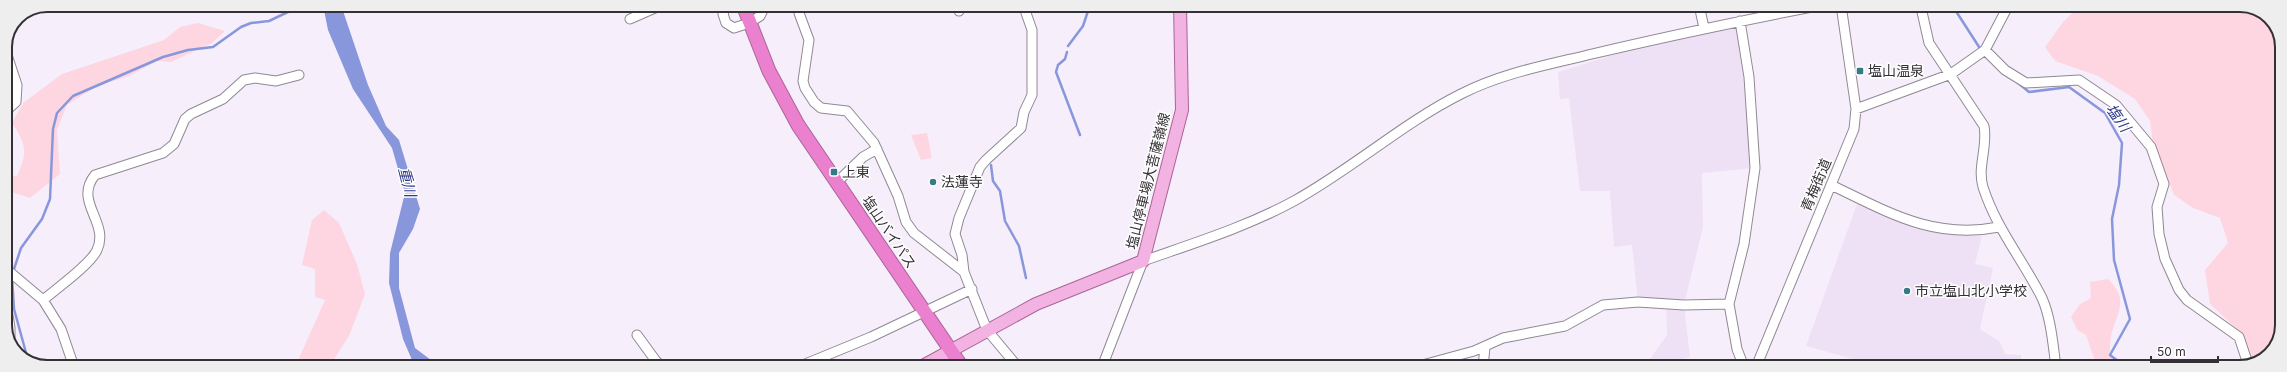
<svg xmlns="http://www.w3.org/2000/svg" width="2287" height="372" viewBox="0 0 2287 372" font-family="Inter,'Noto Sans JP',sans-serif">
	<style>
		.built { fill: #efe1f5 }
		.green { fill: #fed6e1 }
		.water { fill: #8897dc }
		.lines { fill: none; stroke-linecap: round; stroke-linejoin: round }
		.stream { stroke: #8897dc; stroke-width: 2.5 }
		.minor-casing { stroke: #908894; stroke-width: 11 }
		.major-casing { stroke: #aa6498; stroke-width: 14 }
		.highway-casing { stroke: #aa6498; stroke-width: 15 }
		.minor { stroke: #fff; stroke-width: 9 }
		.major { stroke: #f2b3e2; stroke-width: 12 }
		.highway { stroke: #ea80ce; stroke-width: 13 }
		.poi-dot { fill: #357b86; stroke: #fff; stroke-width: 1.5 }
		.labels { text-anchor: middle; stroke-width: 3; stroke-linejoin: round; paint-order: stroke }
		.poi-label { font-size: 14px; fill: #343035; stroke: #fff; text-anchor: start }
		.street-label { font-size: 14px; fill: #343035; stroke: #fff }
		.water-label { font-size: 15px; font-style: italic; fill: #2f3889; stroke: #fff }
		.rim { fill: none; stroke: #343035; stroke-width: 2 }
	</style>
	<rect width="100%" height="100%" fill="#f7eefb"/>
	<path class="built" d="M1740,21L1755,168L1702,173L1703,227L1684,305L1690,357L1668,363L1667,367H1642L1645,366L1667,335L1666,303L1638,302L1632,245L1614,247L1610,191H1580L1569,98L1560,99L1558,72L1698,29Z
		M1858,201L1950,233L1982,236L1975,264L1993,268L1980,329L2000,342L2005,354L2021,355V367H1882L1806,346Z"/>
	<path class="green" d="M2080,5H2246L2270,17L2282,42V331L2268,357L2253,362L2240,332L2210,304L2205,270L2228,243L2220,218L2193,208L2174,195L2153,145L2150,121L2135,99L2098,76L2055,61L2045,47L2064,21Z
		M198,23L225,31L212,43L171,62L157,61L129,76L95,87L67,105L57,130L60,174L30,198L5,190L6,175L17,176C28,152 26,144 12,123L23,103L62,74L164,40L180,27Z
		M927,133L932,158L921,160L911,135Z
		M324,210L339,223L357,264L365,294L349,336L329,367H295L325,300L315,297V269L302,265L312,220Z
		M2108,279C2134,304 2111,317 2110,345C2109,352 2113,360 2114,367H2097L2086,335L2077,330L2071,317L2080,304L2091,298L2090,282Z"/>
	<path class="water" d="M323,5H341L368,85L386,126L399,140L420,209L413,229L399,253V288L415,348L431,360L459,362V367H415L403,339L389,283L390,253L405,193L392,148L353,89L328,30Z"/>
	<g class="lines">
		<path class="stream" d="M1952,5L1981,50
			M1068,46L1083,26L1090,5
			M1067,52L1065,59L1058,65L1056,72L1080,135
			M1985,56L1996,66
			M2017,82L2029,92L2069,87L2105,113L2122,143L2119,185L2112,219L2114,260L2130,319L2110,355L2126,367
			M991,165L993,181L1000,191L1005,221L1019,246L1026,278
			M13,272L21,248L42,219L50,199L53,129L57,113L73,96L163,57L188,50L213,47L241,27L251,23L269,21L290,11L296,5
			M12,277L14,309L28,360"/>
		<g class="minor-casing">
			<path id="minor" d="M726,5L723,14L726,23L734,28L749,23L760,16L763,10L761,5
				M799,5V13L809,40L803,81L805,88L814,102L821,108L847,111L874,143L898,196L906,222L914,233L964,272L987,330L1018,367
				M959,5V11
				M1278,5H1288
				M1699,5L1704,28
				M1924,5L1922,12L1929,43L1984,126C1988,147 1977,167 1983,187C1996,228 2023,260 2042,298C2051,318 2053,345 2056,367
				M630,19L662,5
				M1740,21L1749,77L1755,168L1744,244L1729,304L1737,349L1744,367
				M5,49L17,85L16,102L5,112
				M1985,50L2005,70L2026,83L2079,80L2116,105L2151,147L2164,184L2157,207L2159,234L2165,259L2179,290L2187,300L2239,337L2248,364
				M1856,109L1951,74L1985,50L2006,10L2011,5
				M836,183L863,157L877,149
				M1831,185C1888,212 1933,240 1999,227
				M5,268L43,300L61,329L74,367
				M964,272L962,255L955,234L959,218L980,167L986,160L1021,128L1024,112L1032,95V30L1026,13V5
				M5,297L10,328V340
				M43,300C56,289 91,264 97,250C110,222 73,202 95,175L163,153L174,144L185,119L191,114L223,99L244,80L255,78L276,81L299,75
				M637,335L656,361L662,367
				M798,367L871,337L972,289
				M1102,367L1143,261C1194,243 1246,227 1294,201C1352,169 1403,123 1461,94C1502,73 1547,65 1592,54C1668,36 1745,20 1822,5
				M1415,367L1474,351L1503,338L1565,326L1603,305L1638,302L1684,305L1729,304
				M1483,367L1485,347
				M1756,367L1854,129L1856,109L1841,5"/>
		</g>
		<g class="major-casing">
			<path id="major" d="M921,367L1036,304L1143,261L1182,110L1180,5"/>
		</g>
		<g class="highway-casing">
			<path id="highway" d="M743,5L769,71L798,125L962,367"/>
		</g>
		<use href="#minor" class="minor"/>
		<use href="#major" class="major"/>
		<use href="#highway" class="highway"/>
	</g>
	<g class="poi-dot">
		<rect x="1856" y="67" width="8" height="8" rx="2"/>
		<rect x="830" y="168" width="8" height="8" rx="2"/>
		<circle cx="933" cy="182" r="4"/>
		<circle cx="1907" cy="291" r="4"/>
	</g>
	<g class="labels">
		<g class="poi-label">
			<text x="1868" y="76">塩山温泉</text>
			<text x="842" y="177">上東</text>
			<text x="941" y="187">法蓮寺</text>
			<text x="1915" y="296">市立塩山北小学校</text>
		</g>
		<g class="street-label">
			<text transform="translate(1148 181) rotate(-76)" y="5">塩山停車場大菩薩嶺線</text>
			<text transform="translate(1816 185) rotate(-67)" y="5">青梅街道</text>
			<text transform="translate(889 232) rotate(56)" y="5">塩山バイパス</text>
		</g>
		<g class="water-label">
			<text transform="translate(2118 118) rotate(55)" y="5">塩川</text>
			<text transform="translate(407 182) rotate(76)" y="5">重川</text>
		</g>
	</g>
	<path d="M0 0H2287V372H0ZM47 12H2240A35 35 0 0 1 2275 47V325A35 35 0 0 1 2240 360H47A35 35 0 0 1 12 325V47A35 35 0 0 1 47 12Z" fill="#efeeef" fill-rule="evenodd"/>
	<path class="rim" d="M47 12H2240A35 35 0 0 1 2275 47V325A35 35 0 0 1 2240 360H47A35 35 0 0 1 12 325V47A35 35 0 0 1 47 12Z"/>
	<path d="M2151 356v6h67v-6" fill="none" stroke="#343035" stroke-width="2"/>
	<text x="2157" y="356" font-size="12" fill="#343035" stroke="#ffffff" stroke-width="3" paint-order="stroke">50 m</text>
</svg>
